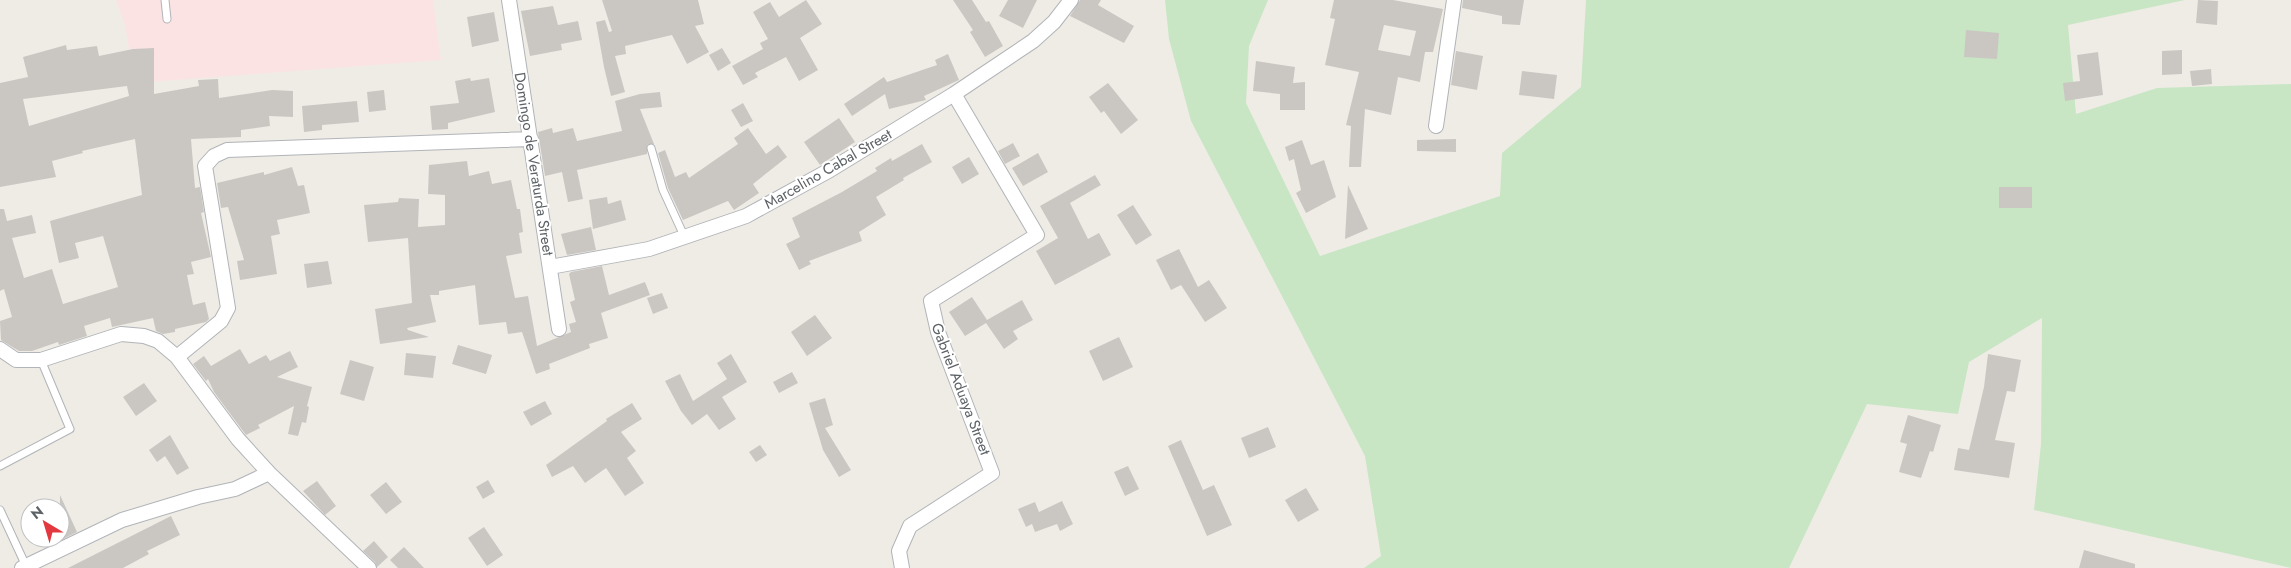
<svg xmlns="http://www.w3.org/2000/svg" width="2291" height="568" viewBox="0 0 2291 568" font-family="Jost,sans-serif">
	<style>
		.medical { fill: #fbe3e4 }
		.green { fill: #c8e6c4 }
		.building { fill: #cac7c3; fill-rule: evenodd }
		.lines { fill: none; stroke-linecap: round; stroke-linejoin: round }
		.service-casing { stroke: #b1b4b8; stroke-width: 9 }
		.minor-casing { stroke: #b1b4b8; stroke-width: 16 }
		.service { stroke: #fff; stroke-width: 7 }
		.minor { stroke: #fff; stroke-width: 14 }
		.labels { text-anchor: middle; stroke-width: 4; stroke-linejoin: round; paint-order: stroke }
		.street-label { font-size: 15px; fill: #5d6266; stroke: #fff }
	</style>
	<rect width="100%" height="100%" fill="#efece6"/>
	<path class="medical" d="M116,0H433L441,60L135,83L125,26Z"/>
	<path class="green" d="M1165,0H1268L1249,46L1246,103L1320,256L1500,196L1502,153L1581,87L1586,0H2185L2068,25L2076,114L2157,88L2291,84V568L2034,510L2041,444L2042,318L1969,362L1958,414L1867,404L1789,568H1364L1381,556L1365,456L1191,121L1169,39Z"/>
	<path class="building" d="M602,0H698L704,24L695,26L709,52L687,64L672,35L625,46L626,54L615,56L625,92L611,96L604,67L596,22L605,20L609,32L612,31Z
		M806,0L822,24L800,38L818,70L799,81L786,57L755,73L758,77L743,85L732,66L763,49L760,43L768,39L753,12L770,2L779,17Z
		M953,0H972L986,22L989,21L1003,46L985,57L970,32L973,30Z
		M1008,0H1037L1023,28L999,16Z
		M1080,0H1101L1098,5L1134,26L1124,43L1070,16Z
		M1334,0H1393L1443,9L1433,52H1425L1420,82L1398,77L1391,115L1365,109L1361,167H1349L1351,126L1346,125L1359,72L1325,65L1335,19L1330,18ZM1384,25L1416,31L1410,56L1378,50Z
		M1463,0H1524L1520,25L1502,24V16L1462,8Z
		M2198,0L2218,1L2217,25L2196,23Z
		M553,6L558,25L578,21L582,40L561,44L562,50L530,56L521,11Z
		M494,12L499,41L472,47L467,17Z
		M1966,30L1999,33L1997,59L1964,57Z
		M66,45L67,50L97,46L99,56L133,49L154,48V94L199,86L198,80L218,79L219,98L272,90L293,91V117L269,116L270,126L241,130V137L191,139L195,188L200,187L204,212L201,213L211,257L191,262L194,274L187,275L193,305L205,302L209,319L206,322L175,329V332L163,334L156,331L153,318L112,327L110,318L84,326L87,336L59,345L58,342L32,351H19L1,340L0,321L12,317L4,289L0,291V209H4L7,221L32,215L36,233L12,238L24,278L52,269L63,304L118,287L103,236L75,243L79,258L59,263L50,221L142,195L135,139L82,151L83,153L52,161L56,177L0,187V83L28,77L23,57ZM127,86L129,96L29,126L23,99Z
		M722,48L731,63L718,71L709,55Z
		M2182,50V74L2162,75V51Z
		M1456,51L1483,56L1477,90L1451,85Z
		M2098,52L2103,95L2065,101L2063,83L2080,81L2077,55Z
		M948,54L959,80L924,96L926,100L889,109L885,94L852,116L844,104L884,77L887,82L937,65L935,60Z
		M1256,61L1295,67L1293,83L1305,82V110H1280V94L1253,91Z
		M2211,69L2212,84L2192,86L2190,71Z
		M1522,71L1557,75L1554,99L1519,95Z
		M470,78L471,81L489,78L495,112L448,123V129L432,130L430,106L459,103L455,81Z
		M1108,83L1138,120L1121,134L1104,111L1101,113L1089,97Z
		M384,90L386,110L369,112L367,92Z
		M660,92L662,107L640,109L654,144L647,145V154L577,170L583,199L568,202L562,172L545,176L538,132L552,128L553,133L573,128L577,141L622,131L615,101L640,94Z
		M357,101L359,122L322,125V130L304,132L302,106Z
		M743,103L753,121L741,127L731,110Z
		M839,118L855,142L820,165L804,142Z
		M748,128L766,154L778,145L787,157L753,184L759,193L734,210L728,201L683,220L668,188L658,153L665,150L675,177L686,172L689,178L738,144L734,138Z
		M1456,139V152L1417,151V140Z
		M1302,140L1311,165L1324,160L1336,197L1306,213L1296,193L1301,190L1294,159L1289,161L1285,147Z
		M1013,143L1020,156L1005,164L998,151Z
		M922,144L932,162L903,178L904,180L876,197L886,215L859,232L862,241L809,261L811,264L799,270L786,244L800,237L792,218L842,192L877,171L875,168L891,158L892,161Z
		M1038,153L1048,172L1023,186L1012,168Z
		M969,157L979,174L962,184L952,167Z
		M467,161L469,176L489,171L492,184L511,180L517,209H520L523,232L519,233L522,253L506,256L515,298L528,296L537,346L571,332L569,324L576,322L570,302L575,300L569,274L571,272L602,266L609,295L645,282L650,295L601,313L608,338L589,344L590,348L549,364L550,369L536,374L522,332L508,334L506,322L479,325L475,285L439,291V295H430L436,322L407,328L408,330L429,337L380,344L375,309L412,303L408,238L368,242L364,205L398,202L399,198L419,199L418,227L445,225V195L428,194L429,165Z
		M292,167L298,186L304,185L310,213L277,220L280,234L271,236L277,274L240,280L237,261L244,260L228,207L221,208L217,183L264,172V175Z
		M1095,175L1101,185L1070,203L1088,239L1099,233L1111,255L1055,285L1036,251L1058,238L1040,206Z
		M1348,185L1368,229L1345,239Z
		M1999,187H2032V208H1999Z
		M607,197L608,204L621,200L626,220L593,229L589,200Z
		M1133,205L1152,235L1136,245L1117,215Z
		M591,227L596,250L567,255L561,234Z
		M1179,249L1198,287L1209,280L1227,308L1205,322L1181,285L1171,290L1156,260Z
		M328,261L332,284L307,288L304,264Z
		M662,293L668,308L653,314L647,298Z
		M972,297L987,320L1022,300L1033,320L1013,331L1018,339L1004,349L986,323L965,336L949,312Z
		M815,315L832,338L807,356L791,332Z
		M1119,337L1133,367L1103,381L1089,351Z
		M458,345L492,355L486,374L452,364Z
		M240,349L249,364L266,355L270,361L290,351L298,367L277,377L312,387L307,406L309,407L306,423L302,422L298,436L288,434L294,406L258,425L260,428L246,435L214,392L208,379L206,381L193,364L204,356L211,366Z
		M406,353L436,356L433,378L404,375Z
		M731,354L747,382L722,397L736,419L719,430L707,414L692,425L681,411L665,381L680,374L693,401L727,379L717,363Z
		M1988,354L2021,360L2015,392L2007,391L1995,440L2015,443L2009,478L1954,470L1958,448L1969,450L1984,387Z
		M350,360L374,367L364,401L340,394Z
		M792,372L798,383L779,393L773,382Z
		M144,383L157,401L136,416L123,397Z
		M825,398L833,425L825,428L851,470L839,477L823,450L809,403Z
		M545,401L552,414L531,426L523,412Z
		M632,403L642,419L621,432L636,451L627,458L644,483L625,496L606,468L585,483L573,466L552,477L546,465L607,421L606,419Z
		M1908,415L1941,425L1933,452L1930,451L1921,478L1899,472L1907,444L1900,442Z
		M1268,427L1276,447L1249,458L1241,438Z
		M170,435L189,468L177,475L165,456L157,462L149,450Z
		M1181,440L1203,490L1214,485L1232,525L1207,536L1168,446Z
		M760,445L767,455L756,462L749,452Z
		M1128,466L1139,489L1125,496L1114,472Z
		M488,480L495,492L483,499L476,487Z
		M317,481L336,506L325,515L303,491Z
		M386,482L402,502L386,514L370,495Z
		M1306,488L1319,510L1298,522L1285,500Z
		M60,495L77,532L63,539L60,533Z
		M1062,501L1073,524L1060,531L1057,524L1035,532L1032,524L1026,527L1018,509L1035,502L1039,512Z
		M171,516L180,535L147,551L149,554L123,568H68Z
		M484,527L503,555L487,566L468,538Z
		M374,541L388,557L377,567L375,562L363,551Z
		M404,547L424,568H398L390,560Z
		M2084,550L2135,564V568H2079Z"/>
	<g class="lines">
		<g class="service-casing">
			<path id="service" d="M165,0L167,19
				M651,148L663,190L685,238
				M0,466L70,429L41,360
				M0,510L26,566"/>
		</g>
		<g class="minor-casing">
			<path id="minor" d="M509,0L559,329
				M1436,126L1454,0
				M550,267L649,249L746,216L830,170L954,94L1033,41L1054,22L1071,0
				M0,349L16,360H41L121,334L144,336L158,341L177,357L238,439L269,473L369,568
				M177,357L221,321L228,308L205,166L214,156L227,150L531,139
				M22,568L122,520L198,497L235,489L269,473
				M902,568L899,551L910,526L992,473L938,332L931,301L1037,235L954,94"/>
		</g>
		<use href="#service" class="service"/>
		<use href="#minor" class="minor"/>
	</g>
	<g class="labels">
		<g class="street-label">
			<text transform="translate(534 164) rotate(81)" y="5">Domingo de Veraturda Street</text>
			<text transform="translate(828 169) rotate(-30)" y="5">Marcelino Cabal Street</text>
			<text transform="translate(961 389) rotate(69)" y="5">Gabriel Aduaya Street</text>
		</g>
	</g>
	<g transform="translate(45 523) rotate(322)"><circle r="24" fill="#ffffff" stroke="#bec0c2"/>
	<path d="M0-4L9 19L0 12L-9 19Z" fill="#e3383f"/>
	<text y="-8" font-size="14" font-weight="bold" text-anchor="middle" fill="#5d6266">N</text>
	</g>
</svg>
